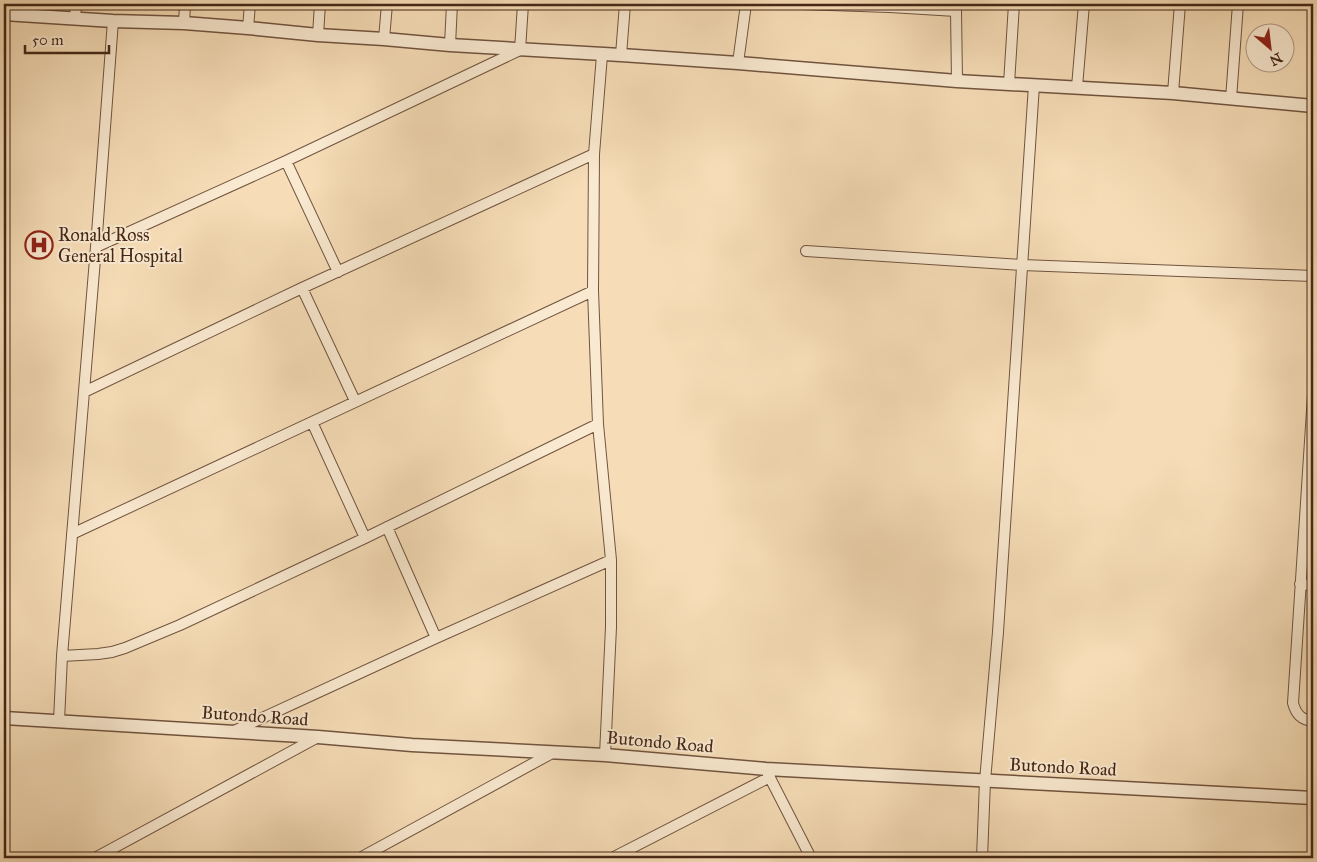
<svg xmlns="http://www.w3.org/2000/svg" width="1317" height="862" viewBox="0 0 1317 862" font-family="'IM FELL Great Primer',serif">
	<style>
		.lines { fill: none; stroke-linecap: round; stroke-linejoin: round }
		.minor-casing { stroke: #71543f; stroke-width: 12 }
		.tertiary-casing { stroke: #71543f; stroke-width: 15 }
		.minor { stroke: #f9e9d0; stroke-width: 10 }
		.tertiary { stroke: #f9e9d0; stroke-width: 12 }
		.labels { text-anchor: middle; stroke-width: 4; stroke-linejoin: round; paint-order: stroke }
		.poi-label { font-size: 18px; fill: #452717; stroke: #f9e9d0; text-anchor: start }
		.street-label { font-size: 18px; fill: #452717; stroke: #f9e9d0 }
	</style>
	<rect width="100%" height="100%" fill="#f6ddb7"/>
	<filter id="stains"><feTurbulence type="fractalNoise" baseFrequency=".004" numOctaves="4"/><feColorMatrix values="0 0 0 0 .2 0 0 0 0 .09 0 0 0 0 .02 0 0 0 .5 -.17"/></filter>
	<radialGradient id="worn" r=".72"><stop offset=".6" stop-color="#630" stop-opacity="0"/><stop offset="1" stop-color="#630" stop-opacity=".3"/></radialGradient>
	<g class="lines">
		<g class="minor-casing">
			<path id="minor" d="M801,4L890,7V4
				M1307,4L1313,7
				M890,7L956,11V4
				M956,11L957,81
				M8,15L9,4
				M75,19L76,4
				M184,23L185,4
				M248,28L250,4
				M318,35L320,4
				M384,39L387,4
				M450,45L452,4
				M602,55L594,154L593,291L598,424L611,560V627L605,755
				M621,55L625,4
				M738,63L746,4
				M1009,84L1014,4
				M1077,87L1084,4
				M1173,93L1180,4
				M1231,99L1238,4
				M286,161L338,272
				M96,247L286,161L520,50L523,4
				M806,251L1022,265L1313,276
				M302,288L355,401
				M84,392L302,288L594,154
				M1313,395L1293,703C1296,714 1301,720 1313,721
				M312,422L365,538
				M387,527L436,638
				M72,534L593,291
				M1300,584L1313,585
				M62,656L98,654L112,652L125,648L180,625L365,538L598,424
				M59,721L62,656L96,247L113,21
				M234,731L436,638L611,560
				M767,772L811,858
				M95,858L318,737
				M360,858L554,752
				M612,858L770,777
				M982,858L985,781L998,632L1034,85"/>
		</g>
		<g class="tertiary-casing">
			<path id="tertiary" d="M4,14L113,21L184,23L248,28L318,35L384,39L450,45L621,55L738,63L957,81L1173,93L1313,106
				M4,718L318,737L412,745L605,755L766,769L1313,798"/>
		</g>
		<use href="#minor" class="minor"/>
		<use href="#tertiary" class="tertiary"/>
	</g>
	<defs>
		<g id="hospital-ring" transform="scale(1.4375)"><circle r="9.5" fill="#f9e9d0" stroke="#8f2418" stroke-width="1.5"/><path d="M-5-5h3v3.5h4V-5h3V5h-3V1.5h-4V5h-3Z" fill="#8f2418"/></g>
	</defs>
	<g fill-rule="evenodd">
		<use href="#hospital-ring" x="39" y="245"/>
	</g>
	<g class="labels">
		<g class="poi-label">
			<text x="58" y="241">Ronald Ross<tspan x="58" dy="21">General Hospital</tspan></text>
		</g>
		<g class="street-label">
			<text transform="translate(255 716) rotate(4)" y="6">Butondo Road</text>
			<text transform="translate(660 742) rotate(5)" y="6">Butondo Road</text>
			<text transform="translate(1063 767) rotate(3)" y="6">Butondo Road</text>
		</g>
	</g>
	<rect width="1317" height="862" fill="none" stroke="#f6ddb7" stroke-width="20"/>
	<rect x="5" y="5" width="1307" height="852" fill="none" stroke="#452717" stroke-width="2.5"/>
	<rect x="10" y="10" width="1297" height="842" fill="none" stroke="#452717"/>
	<g transform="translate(1270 48) rotate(152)"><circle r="24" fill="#f9e9d0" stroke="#b19b86"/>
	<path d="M0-4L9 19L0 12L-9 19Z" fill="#8f2418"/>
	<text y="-8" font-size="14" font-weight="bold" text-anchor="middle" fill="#452717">N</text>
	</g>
	<path d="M25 45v8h84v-8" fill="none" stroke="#452717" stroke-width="2.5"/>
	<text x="32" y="45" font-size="15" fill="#452717" stroke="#f9e9d0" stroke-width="4" paint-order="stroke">50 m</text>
	<rect width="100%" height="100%" filter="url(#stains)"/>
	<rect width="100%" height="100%" fill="url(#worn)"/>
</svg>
